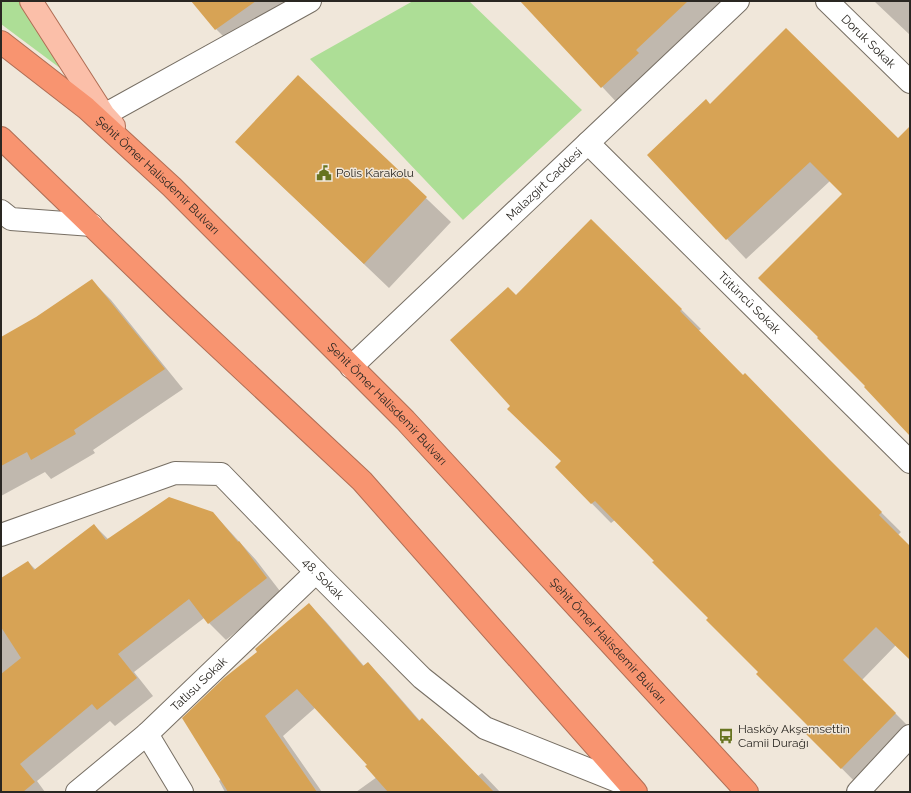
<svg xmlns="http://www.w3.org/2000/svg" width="911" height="793" viewBox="0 0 911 793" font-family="Raleway,sans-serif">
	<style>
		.green { fill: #adde96 }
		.shadow { fill: #0003 }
		.building { fill: #d7a355 }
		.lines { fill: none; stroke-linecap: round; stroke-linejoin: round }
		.minor-casing { stroke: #776f64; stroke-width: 24 }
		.major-casing { stroke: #b06e55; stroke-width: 24 }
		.highway-casing { stroke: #b06e55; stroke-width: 24 }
		.minor { stroke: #fff; stroke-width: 22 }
		.major { stroke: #fbbfa9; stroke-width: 22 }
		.highway { stroke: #f89470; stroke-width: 22 }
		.labels { text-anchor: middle; stroke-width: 3; stroke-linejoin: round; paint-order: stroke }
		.street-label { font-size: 12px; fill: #2a2722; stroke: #f0e7da }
		.poi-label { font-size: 12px; fill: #2a2722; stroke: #f0e7da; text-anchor: start }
	</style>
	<rect width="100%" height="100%" fill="#f0e7da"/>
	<path class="green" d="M1,1H21L60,68L1,24Z
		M413,1H469L582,110L463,220L310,59Z"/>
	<path class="shadow" d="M193,1H307L237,50L216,29Z
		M522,1H726L621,107Z
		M874,1H910V35Z
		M298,76L451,222L389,288L236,142Z
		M711,105L898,139L910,145V434L867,386L819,337L843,194L830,181L746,259L648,155Z
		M591,220L701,329L698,331L901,532L898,535L910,547V659L896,645L862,680L910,728L861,788L806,732L811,727L656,561L615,520L611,523L556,467L562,461L511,406L516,296Z
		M92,281L111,300L183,389L93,450L95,453L51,479L45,472L1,496V338L36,318Z
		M213,513L256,560L283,595L226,640L204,618L134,672L153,696L115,726L110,721L37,781L45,792H1V580L28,562L36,570L94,525L108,539Z
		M309,604L327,623L364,666L368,663L386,682L420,721L478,776L482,773L500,792H356L377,777L368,765L316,707L283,736L322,792H225L219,781L221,779L259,652Z"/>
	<path class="building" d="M191,1H256L215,30Z
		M520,1H688L636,50L639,53L601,88Z
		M786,28L898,138L910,126V436L864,387L865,386L817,338L818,337L758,278L842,194L810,162L726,240L647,155L706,99L710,104Z
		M298,75L427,197L364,264L235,142Z
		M591,219L682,309L680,311L743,375L745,373L829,459L882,512L879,515L910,546V660L876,627L843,660L896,713L841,769L804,732L809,727L756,674L758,672L706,620L708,618L652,562L654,561L595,501L591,504L555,467L561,461L507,409L510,406L450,340L508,287L516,295Z
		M92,279L165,369L74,430L76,434L31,460L27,452L1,466V337L36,317Z
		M169,497L213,512L238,542L239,541L267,578L208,624L189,599L118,654L137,678L97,710L92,704L20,764L35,782L23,792H1V674L21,658L1,627V578L28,561L34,570L94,524L106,540Z
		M309,603L363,666L368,662L419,721L422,718L494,792H388L365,766L367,765L297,689L265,716L317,792H228L182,718L224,678L257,652L255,649Z"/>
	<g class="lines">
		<g class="minor-casing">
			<g id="minor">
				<path id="s1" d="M827,1L910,82"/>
				<path d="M104,115L310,1"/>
				<path id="s2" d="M588,143L910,462"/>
				<path d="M1,211L11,219L92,225"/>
				<path id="s3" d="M351,367L738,1"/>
				<path id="s4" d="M1,535L175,473L221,474L316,572L422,678L485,728L630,786"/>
				<path d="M147,734L182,792"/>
				<path id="s5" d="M77,792L147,734L316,572"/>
				<path d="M858,792L910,736"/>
			</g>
		</g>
		<g class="major-casing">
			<path id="major" d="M31,1L104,115L114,126"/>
		</g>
		<g class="highway-casing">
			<g id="highway">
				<path id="s6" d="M1,42L86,108L172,187L405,420L747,792"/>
				<path d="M1,138L177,308L362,481L636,792"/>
			</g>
		</g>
		<use href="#minor" class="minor"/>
		<use href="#major" class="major"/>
		<use href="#highway" class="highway"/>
	</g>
	<defs>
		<g id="civic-bare" transform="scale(1.2)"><path d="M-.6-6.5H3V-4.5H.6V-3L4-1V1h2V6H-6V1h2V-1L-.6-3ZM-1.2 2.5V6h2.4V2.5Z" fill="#677420" stroke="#f0e7da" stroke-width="2.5" paint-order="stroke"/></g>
		<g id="bus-bare" transform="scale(1.2)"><path d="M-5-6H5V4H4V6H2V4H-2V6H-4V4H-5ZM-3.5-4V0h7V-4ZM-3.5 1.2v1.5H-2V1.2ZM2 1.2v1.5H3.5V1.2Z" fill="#677420" stroke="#f0e7da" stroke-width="2.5" paint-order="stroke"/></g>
	</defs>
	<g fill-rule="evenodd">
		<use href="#civic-bare" x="324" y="173"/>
		<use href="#bus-bare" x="726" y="736"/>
	</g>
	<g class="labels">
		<g class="street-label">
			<text dy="4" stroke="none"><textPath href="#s1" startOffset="58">Doruk Sokak</textPath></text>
			<text dy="4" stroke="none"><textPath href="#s6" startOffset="206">Şehit Ömer Halisdemir Bulvarı</textPath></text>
			<text dy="4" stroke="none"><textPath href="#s3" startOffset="266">Malazgirt Caddesi</textPath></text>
			<text dy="4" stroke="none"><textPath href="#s2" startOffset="227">Tütüncü Sokak</textPath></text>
			<text dy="4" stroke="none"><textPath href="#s6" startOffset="530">Şehit Ömer Halisdemir Bulvarı</textPath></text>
			<text dy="4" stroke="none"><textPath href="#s4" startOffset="377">48. Sokak</textPath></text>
			<text dy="4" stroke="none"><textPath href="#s6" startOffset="854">Şehit Ömer Halisdemir Bulvarı</textPath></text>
			<text dy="4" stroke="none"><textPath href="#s5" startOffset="163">Tatlısu Sokak</textPath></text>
		</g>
		<g class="poi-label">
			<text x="336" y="177">Polis Karakolu</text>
			<text x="738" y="733">Hasköy Akşemsettin<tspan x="738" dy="14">Camii Durağı</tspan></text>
		</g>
	</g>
	<rect width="911" height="793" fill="none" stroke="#2a2722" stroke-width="4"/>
</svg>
